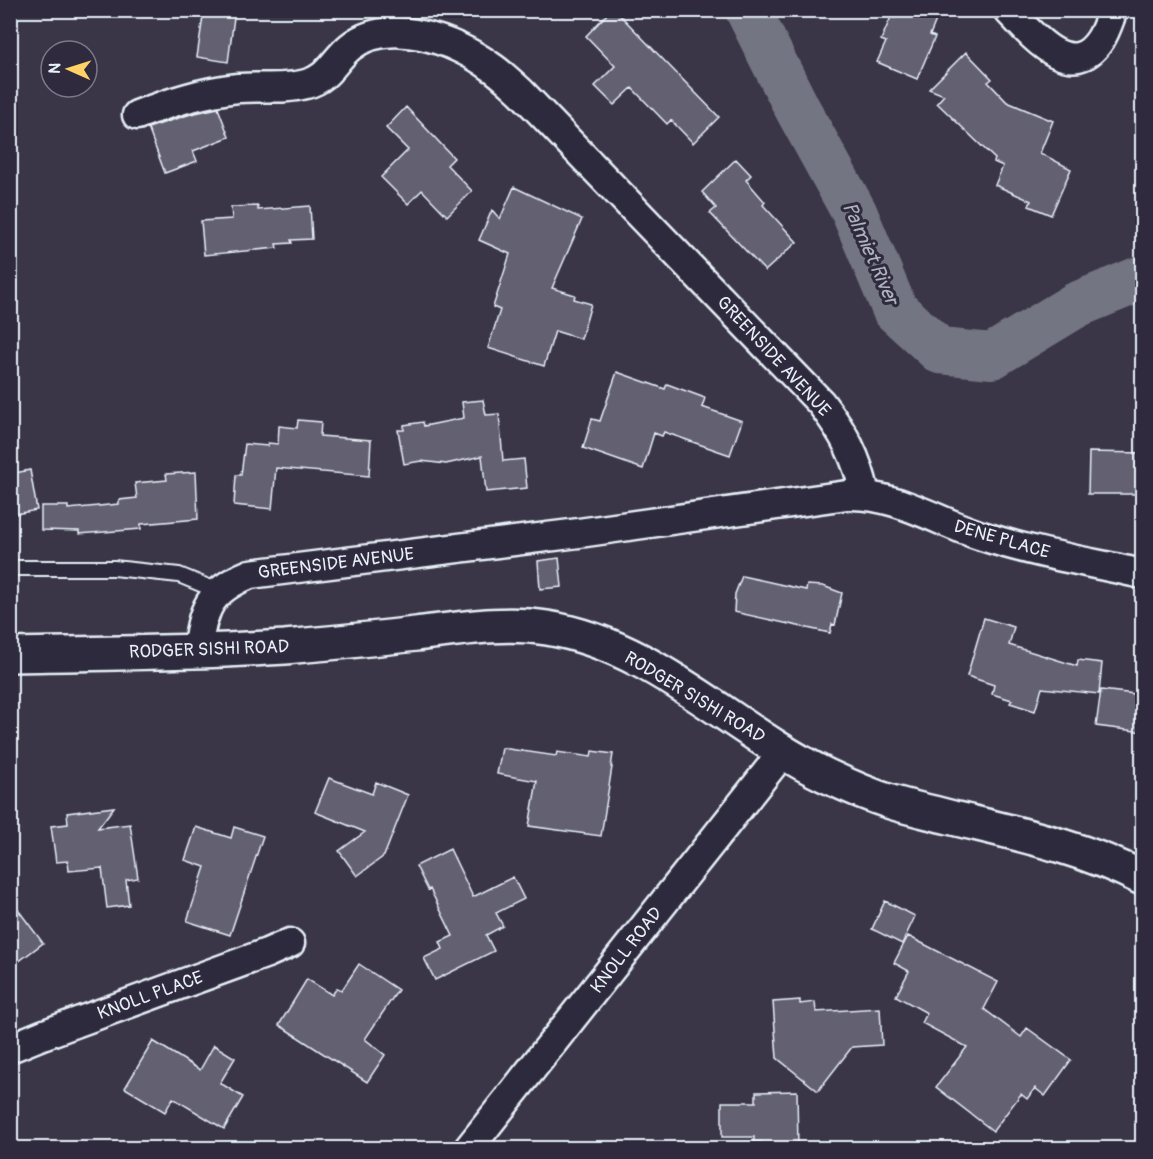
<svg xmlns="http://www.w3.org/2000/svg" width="1153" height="1159" viewBox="0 0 1153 1159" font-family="Pangolin,sans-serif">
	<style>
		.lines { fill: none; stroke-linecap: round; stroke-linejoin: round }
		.river { stroke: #737482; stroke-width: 46 }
		.building { fill: #636171; stroke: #e8f1f8; stroke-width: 1.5 }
		.service-casing { stroke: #e8f1f8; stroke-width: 18 }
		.minor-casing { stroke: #e8f1f8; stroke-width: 33 }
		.secondary-casing { stroke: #e8f1f8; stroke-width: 38 }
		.service { stroke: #2f2a3d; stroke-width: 14 }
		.minor { stroke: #2f2a3d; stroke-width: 28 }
		.secondary { stroke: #2f2a3d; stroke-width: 33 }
		.labels { text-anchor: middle; stroke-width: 6; stroke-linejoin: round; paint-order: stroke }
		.street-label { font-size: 18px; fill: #e8f1f8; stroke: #2f2a3d }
		.water-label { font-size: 20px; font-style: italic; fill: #aeb2bd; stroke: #2f2a3d }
	</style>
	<rect width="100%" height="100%" fill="#3a3648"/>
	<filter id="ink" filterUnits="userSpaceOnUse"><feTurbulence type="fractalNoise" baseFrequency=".0167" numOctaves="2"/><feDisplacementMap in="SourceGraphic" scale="12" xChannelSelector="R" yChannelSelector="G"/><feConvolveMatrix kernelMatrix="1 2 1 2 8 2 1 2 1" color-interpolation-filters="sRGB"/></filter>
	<g filter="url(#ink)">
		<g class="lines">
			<path class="river" d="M748,10L797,108L854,212L895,310L940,351L992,356L1076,305L1142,278"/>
		</g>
		<path class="building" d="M204,10H235L228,62L197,57Z
			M611,10H615L719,117L693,143L671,120L667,124L632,88L614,105L595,86L615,66L586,36Z
			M899,10H940L930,35L935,37L917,79L877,62L886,42L881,40L891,17L896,18Z
			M966,52L992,79L988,82L1007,102L1053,121L1040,153L1071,169L1051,215L1029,206L1031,201L995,185L1003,166L994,162L995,159L937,103L944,95L929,89Z
			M406,107L454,158L447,165L472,191L447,216L422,190L408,204L381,177L408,150L386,128Z
			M218,108L229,137L193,151L197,161L165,173L148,128L191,114Z
			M736,159L751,175L746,180L765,202L763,205L797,242L765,271L710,213L716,208L702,192Z
			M514,187L582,219L552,288L575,295L574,299L591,304L581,339L555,331L544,366L488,348L500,310L493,307L510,254L479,240L492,210L500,219Z
			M258,206V210L310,206L312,239L291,240L292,243L276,244L277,248L204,255L201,221L232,219L231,207Z
			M617,372L665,389L667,384L705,398L702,407L742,421L730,455L664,432L662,436L654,433L643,469L583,448L592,419L600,421Z
			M483,400L486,415L499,414L503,461L524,459L527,488L486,492L482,456L446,464L421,461L404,464L398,430H404V425L423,422L424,426L464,418L462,402Z
			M298,420L321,422L320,436L371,440L369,476L276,468L272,509L234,505L236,475H241L245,444L268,446V443L278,444L279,426L297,428Z
			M1089,452L1143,453V494H1088Z
			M30,470L37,510L10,515V474Z
			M196,472L198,519L141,524V529L79,534V531L41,530V506H68V509L119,504V500L137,498L135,483L167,480L166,474Z
			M559,558L562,587L540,589L538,561Z
			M742,576L806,590L807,585L823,586L842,593L835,625L832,624L830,633L734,612L735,594Z
			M984,618L1014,627L1009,645L1077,666L1078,660L1102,663L1099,694L1042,688L1035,711L1010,703L1012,700L992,694L994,685L967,676Z
			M1101,690L1143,695V732L1096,726Z
			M502,748L556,756L557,752L591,757L592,751L613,754L611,767H612L601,836L529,826L537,781L497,774Z
			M329,778L372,794L376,782L408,795L384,856L357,876L339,851L365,832L315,812Z
			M114,807L98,828L130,824L138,878L126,880L129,905L107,908L102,868L69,871L68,861L56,862L51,826L68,824L67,813Z
			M196,827L231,838L234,827L263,836L230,935L187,921L205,867L185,860Z
			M450,849L473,897L513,877L524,899L496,913L503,926L486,935L494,951L435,980L424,958L443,949L440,942L453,936L430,889L428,890L416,866Z
			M10,899L43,943L10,968Z
			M885,901L915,916L902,944L872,929Z
			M908,936L998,982L984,1009L1021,1037L1027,1028L1071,1060L1045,1096L1035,1088L1027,1099L1021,1094L993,1131L936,1087L967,1047L922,1023L927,1013L896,996L909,971L894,963Z
			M359,964L398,990L365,1039L385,1055L367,1082L279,1025L307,979L332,995L337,988L342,990Z
			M800,1000V1004L815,1002L816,1012L880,1008L882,1045L852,1047L818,1091L777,1058L773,1002Z
			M153,1041L200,1070L214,1045L235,1058L220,1083L243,1097L224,1129L173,1098L165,1112L125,1088Z
			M797,1091L798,1149H761V1142H754V1137H722V1102H756V1092Z"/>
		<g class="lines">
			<g class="service-casing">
				<path id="service" d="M10,568H114L179,575L218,591"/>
			</g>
			<g class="minor-casing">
				<path id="minor" d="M1008,10C1031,34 1071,84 1100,40C1106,31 1109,20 1113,10
					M137,115C171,102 202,92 238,88C260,86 285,90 306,84C328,79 334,60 350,47C388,16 455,40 490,66C501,73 511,83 521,92L821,403C844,433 857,457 865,494
					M197,651C203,609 208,591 250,574L579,533L847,495C895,493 938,522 982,536C1034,553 1089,562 1142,574
					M10,1048L42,1035L267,953L290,943
					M469,1148L783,752"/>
			</g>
			<g class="secondary-casing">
				<path id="secondary" d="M10,655C102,653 194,653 285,647C329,643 373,639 416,634C459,629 503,621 547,628C654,645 731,729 825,775C846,785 869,795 891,802C910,808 930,812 949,817C1014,833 1083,847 1142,878"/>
			</g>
			<use href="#service" class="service"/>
			<use href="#minor" class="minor"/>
			<use href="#secondary" class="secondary"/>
		</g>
	</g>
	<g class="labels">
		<g class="street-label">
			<text transform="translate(774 356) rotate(47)" y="6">GREENSIDE AVENUE</text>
			<text transform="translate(1002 539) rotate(16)" y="6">DENE PLACE</text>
			<text transform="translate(336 563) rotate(-7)" y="6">GREENSIDE AVENUE</text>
			<text transform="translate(209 649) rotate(-2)" y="6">RODGER SISHI ROAD</text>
			<text transform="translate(695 697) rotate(31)" y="6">RODGER SISHI ROAD</text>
			<text transform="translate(626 950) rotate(-52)" y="6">KNOLL ROAD</text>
			<text transform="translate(150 995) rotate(-20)" y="6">KNOLL PLACE</text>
		</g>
		<g class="water-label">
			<text transform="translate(871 253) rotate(66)" y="7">Palmiet River</text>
		</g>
	</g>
	<rect width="1153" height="1159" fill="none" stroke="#2f2a3d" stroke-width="36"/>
	<rect x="18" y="18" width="1117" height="1123" fill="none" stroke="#e8f1f8" stroke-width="2" filter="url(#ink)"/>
	<g transform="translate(69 69) rotate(273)"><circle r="28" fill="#2f2a3d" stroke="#797a88" stroke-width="1.5"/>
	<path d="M0-4.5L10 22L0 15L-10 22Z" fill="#ffd166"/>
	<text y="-9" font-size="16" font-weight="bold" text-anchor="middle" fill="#e8f1f8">N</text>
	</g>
</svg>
